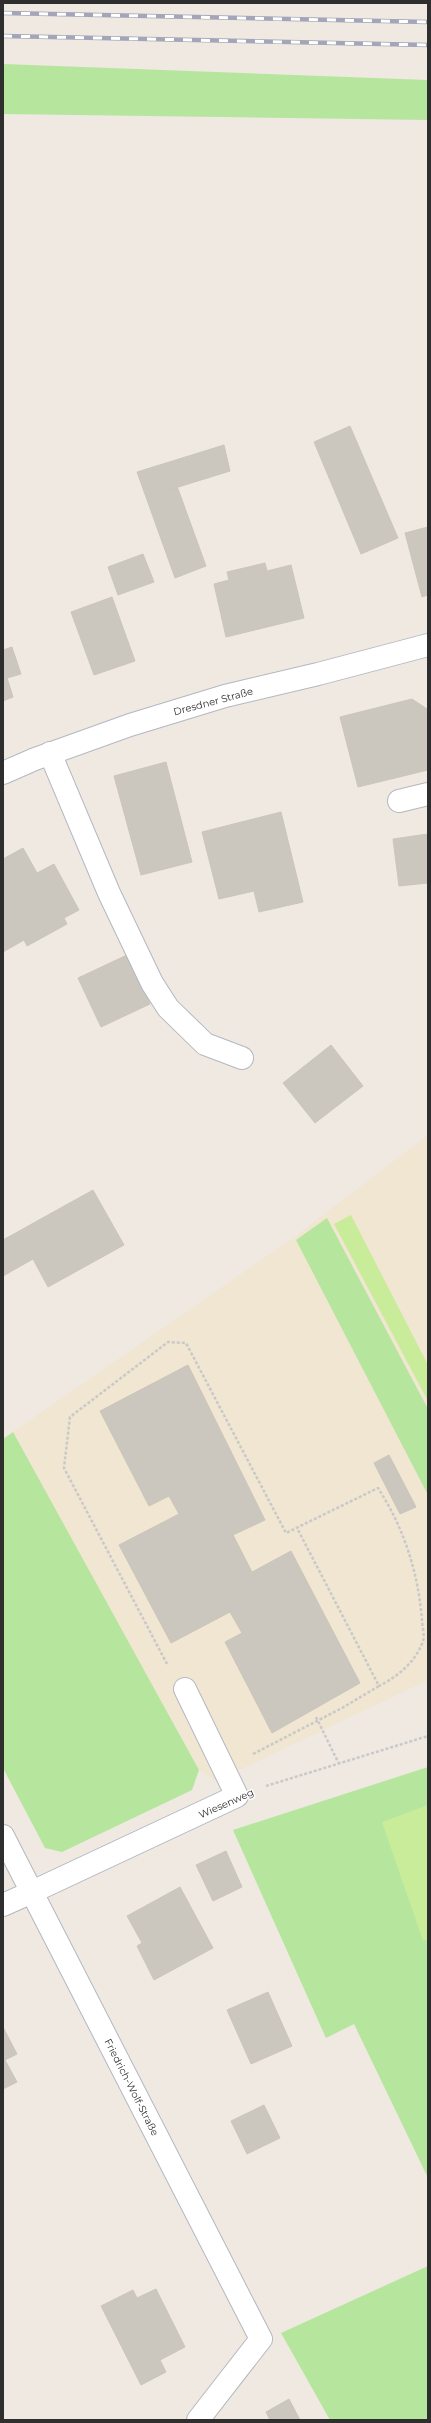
<svg xmlns="http://www.w3.org/2000/svg" width="431" height="2423" viewBox="0 0 431 2423" font-family="Montserrat,sans-serif">
	<style>
		.education { fill: #f0e6d1 }
		.green { fill: #b6e59e }
		.pitch { fill: #c9ec9a }
		.building { fill: #cbc7bf; stroke: #cbc5ba }
		.lines { fill: none; stroke-linecap: round; stroke-linejoin: round }
		.service-casing { stroke: #b4b7c1; stroke-width: 24 }
		.minor-casing { stroke: #b4b7c1; stroke-width: 24 }
		.secondary-casing { stroke: #b4b7c1; stroke-width: 24 }
		.path { stroke: #c9c9c9; stroke-width: 2.5; stroke-dasharray: 3 2; stroke-linecap: butt }
		.service { stroke: #fff; stroke-width: 22 }
		.minor { stroke: #fff; stroke-width: 22 }
		.secondary { stroke: #fff; stroke-width: 22 }
		.rail-casing { stroke: #a3a6b8; stroke-width: 4.5 }
		.rail { stroke: #fff; stroke-width: 3; stroke-dasharray: 9; stroke-linecap: butt }
		.labels { text-anchor: middle; stroke-width: 3; stroke-linejoin: round; paint-order: stroke }
		.street-label { font-size: 10px; fill: #2e2e2e; stroke: #fff }
	</style>
	<rect width="100%" height="100%" fill="#efe9e1"/>
	<path class="education" d="M428,1135V1680L216,1781L199,1770L13,1432L293,1238Z"/>
	<path class="green" d="M3,64L428,80V120L3,114Z
		M327,1218L428,1409V1495L296,1240Z
		M13,1432L199,1770L192,1790L62,1852L45,1848L3,1768V1439Z
		M428,1767V2178L354,2024L326,2038L233,1830Z
		M428,2266V2420H330L281,2333Z"/>
	<path class="pitch" d="M351,1215L428,1365V1401L334,1224Z
		M428,1805V1939L423,1941L382,1822Z"/>
	<path class="building" d="M350,426L398,538L361,554L314,442Z
		M224,445L230,471L146,497L137,472Z
		M177,486L206,566L175,578L146,497Z
		M428,527V595L422,597L405,533Z
		M143,554L154,582L118,595L108,567Z
		M265,563L267,571L291,565L304,618L226,637L214,584L229,580L227,572Z
		M112,597L135,661L94,675L71,612Z
		M12,647L21,674L7,678L13,697L3,701V650Z
		M412,699L427,709L428,770L358,787L340,717Z
		M166,762L192,862L141,875L114,776Z
		M281,812L303,902L259,912L254,891L219,899L202,832Z
		M428,834V883L399,886L393,839Z
		M23,848L37,873L54,864L79,910L64,918L67,924L27,946L24,940L3,952V859Z
		M127,955L150,1004L101,1027L78,978Z
		M331,1045L363,1086L315,1123L283,1083Z
		M93,1190L124,1245L48,1287L33,1259L3,1276V1240Z
		M188,1365L265,1520L233,1535L252,1572L291,1551L360,1683L272,1733L225,1642L242,1633L230,1612L171,1643L119,1545L179,1514L169,1496L149,1506L100,1411Z
		M389,1455L416,1507L400,1514L374,1463Z
		M226,1851L242,1887L213,1901L196,1865Z
		M180,1887L213,1948L154,1980L137,1946L142,1943L127,1916Z
		M268,1992L292,2046L251,2064L227,2010Z
		M3,2027L17,2054L5,2060L17,2082L3,2089Z
		M264,2105L280,2138L247,2154L231,2121Z
		M156,2289L185,2347L160,2360L166,2372L141,2385L101,2306L133,2290L137,2298Z
		M289,2399L300,2420H270L266,2412Z"/>
	<g class="lines">
		<g class="service-casing">
			<path id="service" d="M50,753L109,893L152,983L168,1008L205,1044L242,1058
				M399,801L428,794
				M32,1892L237,1796L185,1689"/>
		</g>
		<g class="minor-casing">
			<path id="minor" d="M3,1836L261,2339L198,2420
				M3,1905L32,1892"/>
		</g>
		<g class="secondary-casing">
			<path id="secondary" d="M3,773L35,759L130,725L225,696L318,674L428,645"/>
		</g>
		<path class="path" d="M167,1664L64,1468L70,1417L168,1342L186,1343L286,1533L378,1488C404,1528 418,1572 422,1620C422,1626 425,1636 423,1641C416,1662 397,1677 379,1686L297,1528
			M316,1717L339,1764
			M253,1754L342,1708L379,1686
			M266,1786L428,1736"/>
		<use href="#service" class="service"/>
		<use href="#minor" class="minor"/>
		<use href="#secondary" class="secondary"/>
		<g class="rail-casing">
			<path id="rail" d="M3,13L428,22
				M3,36L428,45"/>
		</g>
		<use href="#rail" class="rail"/>
	</g>
	<g class="labels">
		<g class="street-label">
			<text transform="translate(213 701) rotate(-15)" y="4">Dresdner Straße</text>
			<text transform="translate(226 1803) rotate(-24)" y="4">Wiesenweg</text>
			<text transform="translate(132 2087) rotate(63)" y="4">Friedrich-Wolf-Straße</text>
		</g>
	</g>
	<rect width="431" height="2423" fill="none" stroke="#2e2e2e" stroke-width="8"/>
</svg>
